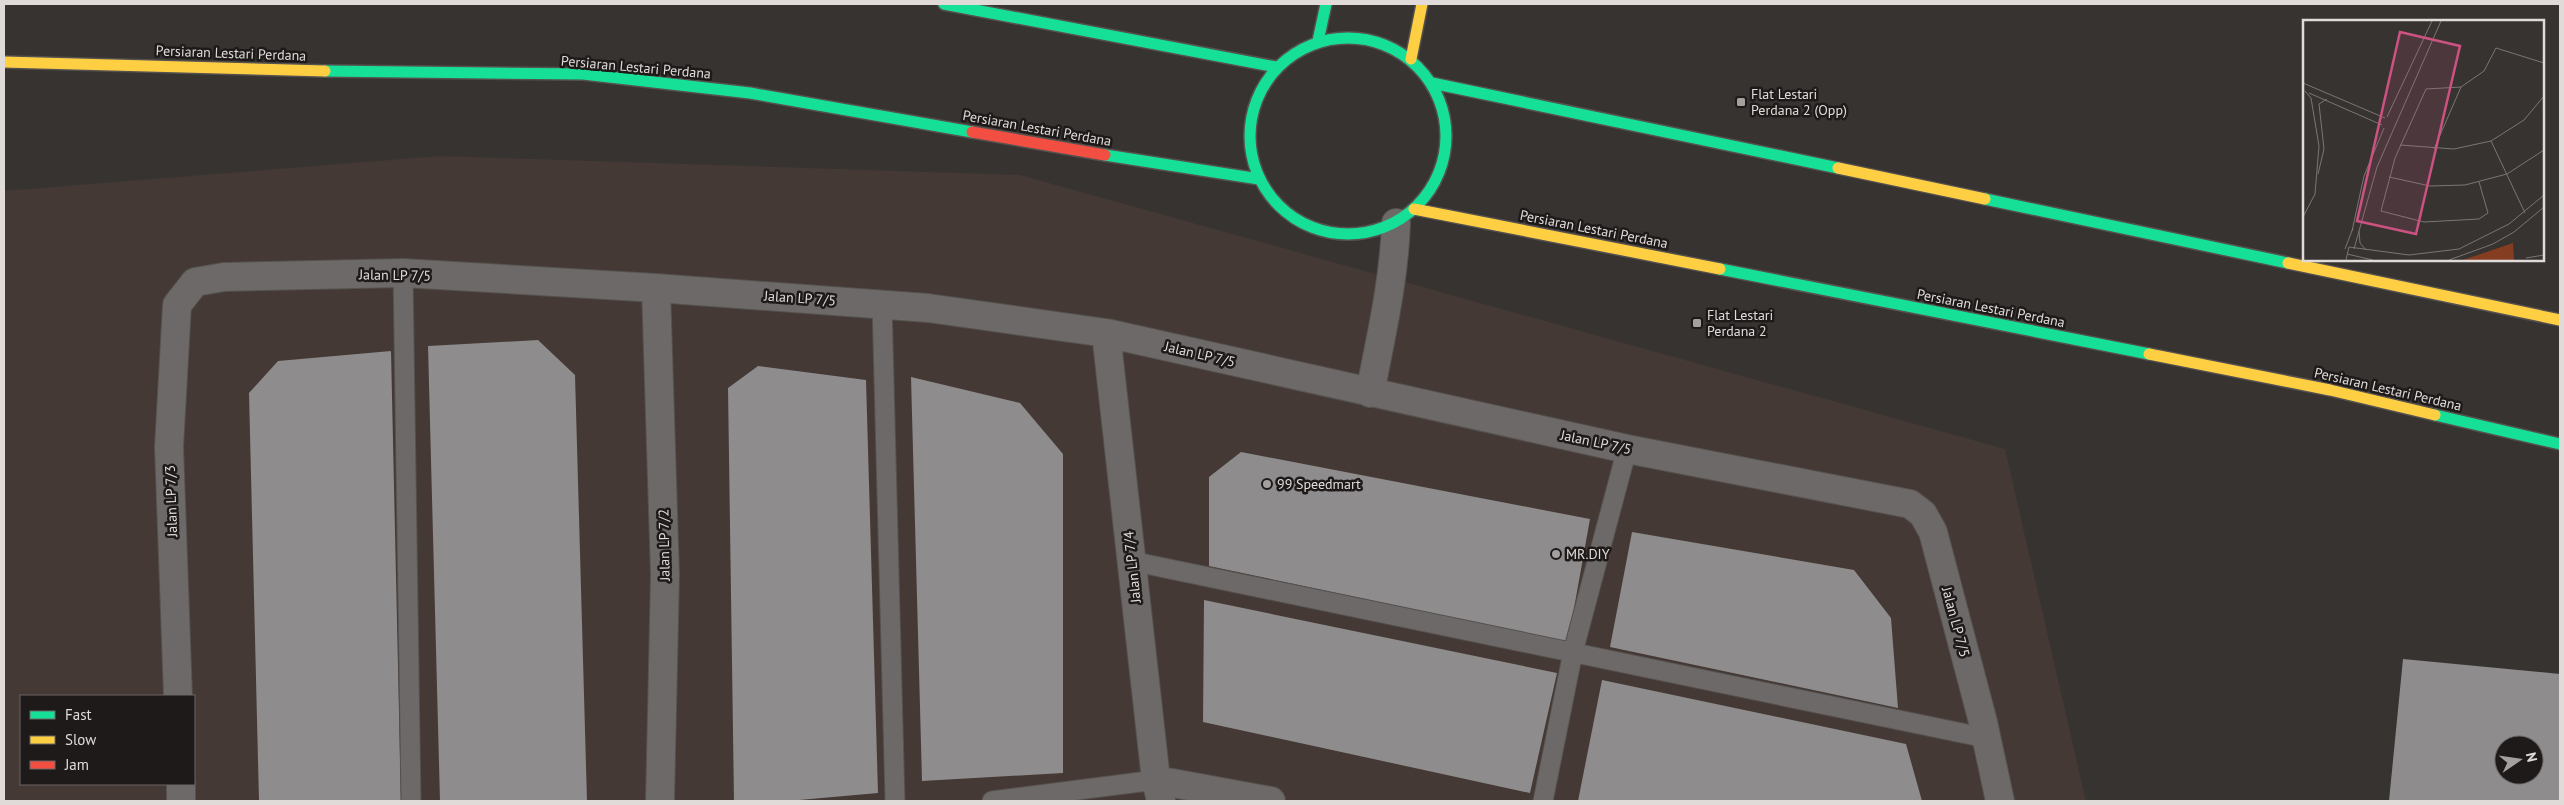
<svg xmlns="http://www.w3.org/2000/svg" width="2564" height="805" viewBox="0 0 2564 805" font-family="'PT Sans',sans-serif">
	<style>
		.built { fill: #443934; fill-rule: evenodd }
		.building { fill: #8f8c8d; fill-rule: evenodd }
		.lines { fill: none; stroke-linecap: round; stroke-linejoin: round }
		.lane-casing { stroke: #55514f; stroke-width: 21 }
		.street-casing { stroke: #55514f; stroke-width: 30 }
		.fast-casing { stroke: #55514f; stroke-width: 14 }
		.slow-casing { stroke: #55514f; stroke-width: 14 }
		.jam-casing { stroke: #55514f; stroke-width: 14 }
		.lane { stroke: #6c6968; stroke-width: 19 }
		.street { stroke: #6c6968; stroke-width: 28 }
		.fast { stroke: #16e098; stroke-width: 11 }
		.slow { stroke: #ffcf43; stroke-width: 11 }
		.jam { stroke: #f24e42; stroke-width: 11 }
		.poi-dot { fill: #a5a09e; stroke: #1e1a19; stroke-width: 2 }
		.labels { text-anchor: middle; stroke-width: 5; stroke-linejoin: round; paint-order: stroke }
		.street-label { font-size: 14px; fill: #e0dbd9; stroke: #1e1a19 }
		.poi-label { font-size: 14px; fill: #e0dbd9; stroke: #1e1a19; text-anchor: start }
		.inset-road { fill: none; stroke: #7b7674; stroke-width: 1 }
		.view { fill: #cb5281; fill-opacity: 0.15; stroke: #cb5281; stroke-width: 2.5 }
		.inset-edge { fill: none; stroke: #e0dbd9; stroke-width: 2.5 }
	</style>
	<rect width="100%" height="100%" fill="#373331"/>
	<path class="built" d="M440,156L1020,175L2005,449L2086,801H4V191ZM21,696H194V784H21Z"/>
	<path class="building" d="M538,340L575,375L587,801H440L428,346Z
		M391,351L401,801H259L249,393L278,361Z
		M758,366L866,380L878,793L788,801H734L728,388Z
		M911,377L1020,403L1063,454V773L922,781Z
		M1241,452L1590,519L1568,642L1209,566V477Z
		M1632,532L1854,570L1891,618L1898,708L1610,647Z
		M1204,600L1557,673L1530,793L1203,722Z
		M2403,659L2560,674V801H2389ZM2504,745H2534V775H2504Z
		M1602,680L1906,744L1922,801H1578Z"/>
	<g class="lines">
		<g class="lane-casing">
			<path id="lane" d="M403,273L411,801
				M882,304L895,801
				M1131,561L1986,738
				M992,801L1156,780
				M1543,801L1573,652L1627,449"/>
		</g>
		<g class="street-casing">
			<path id="street" d="M656,288L665,575L660,801
				M1106,333L1156,780L1161,801
				M1370,393C1381,336 1394,281 1396,223
				M178,696L169,447L177,305L195,282L224,277L403,273L656,288L928,308L1106,333L1627,449L1910,504L1923,514L1933,532L1983,722L2000,801
				M1156,780L1271,801
				M181,784V801"/>
		</g>
		<g class="fast-casing">
			<path id="fast" d="M944,4L1276,67
				M1250 136a98 98 0 1 1 196 0a98 98 0 1 1-196 0Z
				M1318,41L1326,4
				M325,71L583,74L750,93L972,132
				M1432,83L1838,168
				M1105,155L1259,179
				M1985,199L2288,263
				M1720,269L2149,354
				M2435,415L2560,444"/>
		</g>
		<g class="slow-casing">
			<path id="slow" d="M1411,59L1422,4
				M4,62L325,71
				M1838,168L1985,199
				M1414,209L1720,269
				M2288,263L2560,320
				M2149,354L2330,390L2435,415"/>
		</g>
		<g class="jam-casing">
			<path id="jam" d="M972,132L1105,155"/>
		</g>
		<use href="#lane" class="lane"/>
		<use href="#street" class="street"/>
		<use href="#fast" class="fast"/>
		<use href="#slow" class="slow"/>
		<use href="#jam" class="jam"/>
	</g>
	<g class="poi-dot">
		<rect x="1736" y="97" width="10" height="10" rx="2.5"/>
		<rect x="1692" y="318" width="10" height="10" rx="2.5"/>
		<circle cx="1267" cy="484" r="5"/>
		<circle cx="1556" cy="554" r="5"/>
	</g>
	<g class="labels">
		<g class="street-label">
			<text transform="translate(231 53) rotate(2)" y="5">Persiaran Lestari Perdana</text>
			<text transform="translate(636 67) rotate(5)" y="5">Persiaran Lestari Perdana</text>
			<text transform="translate(1037 128) rotate(10)" y="5">Persiaran Lestari Perdana</text>
			<text transform="translate(1594 229) rotate(11)" y="5">Persiaran Lestari Perdana</text>
			<text transform="translate(395 275) rotate(1)" y="5">Jalan LP 7/5</text>
			<text transform="translate(800 298) rotate(4)" y="5">Jalan LP 7/5</text>
			<text transform="translate(1991 308) rotate(11)" y="5">Persiaran Lestari Perdana</text>
			<text transform="translate(1200 354) rotate(13)" y="5">Jalan LP 7/5</text>
			<text transform="translate(2388 389) rotate(13)" y="5">Persiaran Lestari Perdana</text>
			<text transform="translate(1596 442) rotate(12)" y="5">Jalan LP 7/5</text>
			<text transform="translate(171 501) rotate(-92)" y="5">Jalan LP 7/3</text>
			<text transform="translate(664 545) rotate(-91)" y="5">Jalan LP 7/2</text>
			<text transform="translate(1132 567) rotate(-96)" y="5">Jalan LP 7/4</text>
			<text transform="translate(1956 622) rotate(75)" y="5">Jalan LP 7/5</text>
		</g>
		<g class="poi-label">
			<text x="1751" y="99">Flat Lestari<tspan x="1751" dy="16">Perdana 2 (Opp)</tspan></text>
			<text x="1707" y="320">Flat Lestari<tspan x="1707" dy="16">Perdana 2</tspan></text>
			<text x="1277" y="489">99 Speedmart</text>
			<text x="1566" y="559">MR.DIY</text>
		</g>
	</g>
	<g transform="translate(2303 20)">
		<rect width="241" height="241" fill="#373331"/>
		<path d="M210,223L211,240H160Z" fill="#853d21"/>
		<path class="inset-road" d="M0,63L82,98M6,73L79,105M84,97L129,1M188,121L222,193M97,125L151,129L188,121L221,100L241,76M131,129L158,67M15,154L21,129L16,84L24,79M86,157L127,166L162,165L204,154L241,130M176,162L185,193L176,199L121,202L78,191L92,138L123,69L158,67L181,51L193,28L241,43M0,197L12,174L16,126L8,78L2,71M49,211L61,156L81,108M56,211L57,223L63,230M42,229L50,208M51,229L74,147L138,1M44,234L70,240M223,238L241,235M43,240L46,227L106,235L156,229L206,204L241,175M146,240L190,224L211,212L241,187"/>
		<path class="view" d="M97,12L157,26L113,214L54,201Z"/>
		<rect width="241" height="241" class="inset-edge"/>
	</g>
	<rect width="2564" height="805" fill="none" stroke="#e0dbd9" stroke-width="10"/>
	<rect x="20" y="695" width="175" height="90" fill="#1e1a19" stroke="#6c6766"/>
	<rect x="30" y="711" width="25" height="8" fill="#16e098" stroke="#6c6766"/>
	<text x="65" y="720" font-size="15" fill="#e0dbd9">Fast</text>
	<rect x="30" y="736" width="25" height="8" fill="#ffcf43" stroke="#6c6766"/>
	<text x="65" y="745" font-size="15" fill="#e0dbd9">Slow</text>
	<rect x="30" y="761" width="25" height="8" fill="#f24e42" stroke="#6c6766"/>
	<text x="65" y="770" font-size="15" fill="#e0dbd9">Jam</text>
	<g transform="translate(2519 760) rotate(77)"><circle r="24" fill="#1e1a19" stroke="#6c6766"/>
	<path d="M0-4L9 19L0 12L-9 19Z" fill="#a5a09e"/>
	<text y="-8" font-size="14" font-weight="bold" text-anchor="middle" fill="#e0dbd9">N</text>
	</g>
</svg>
